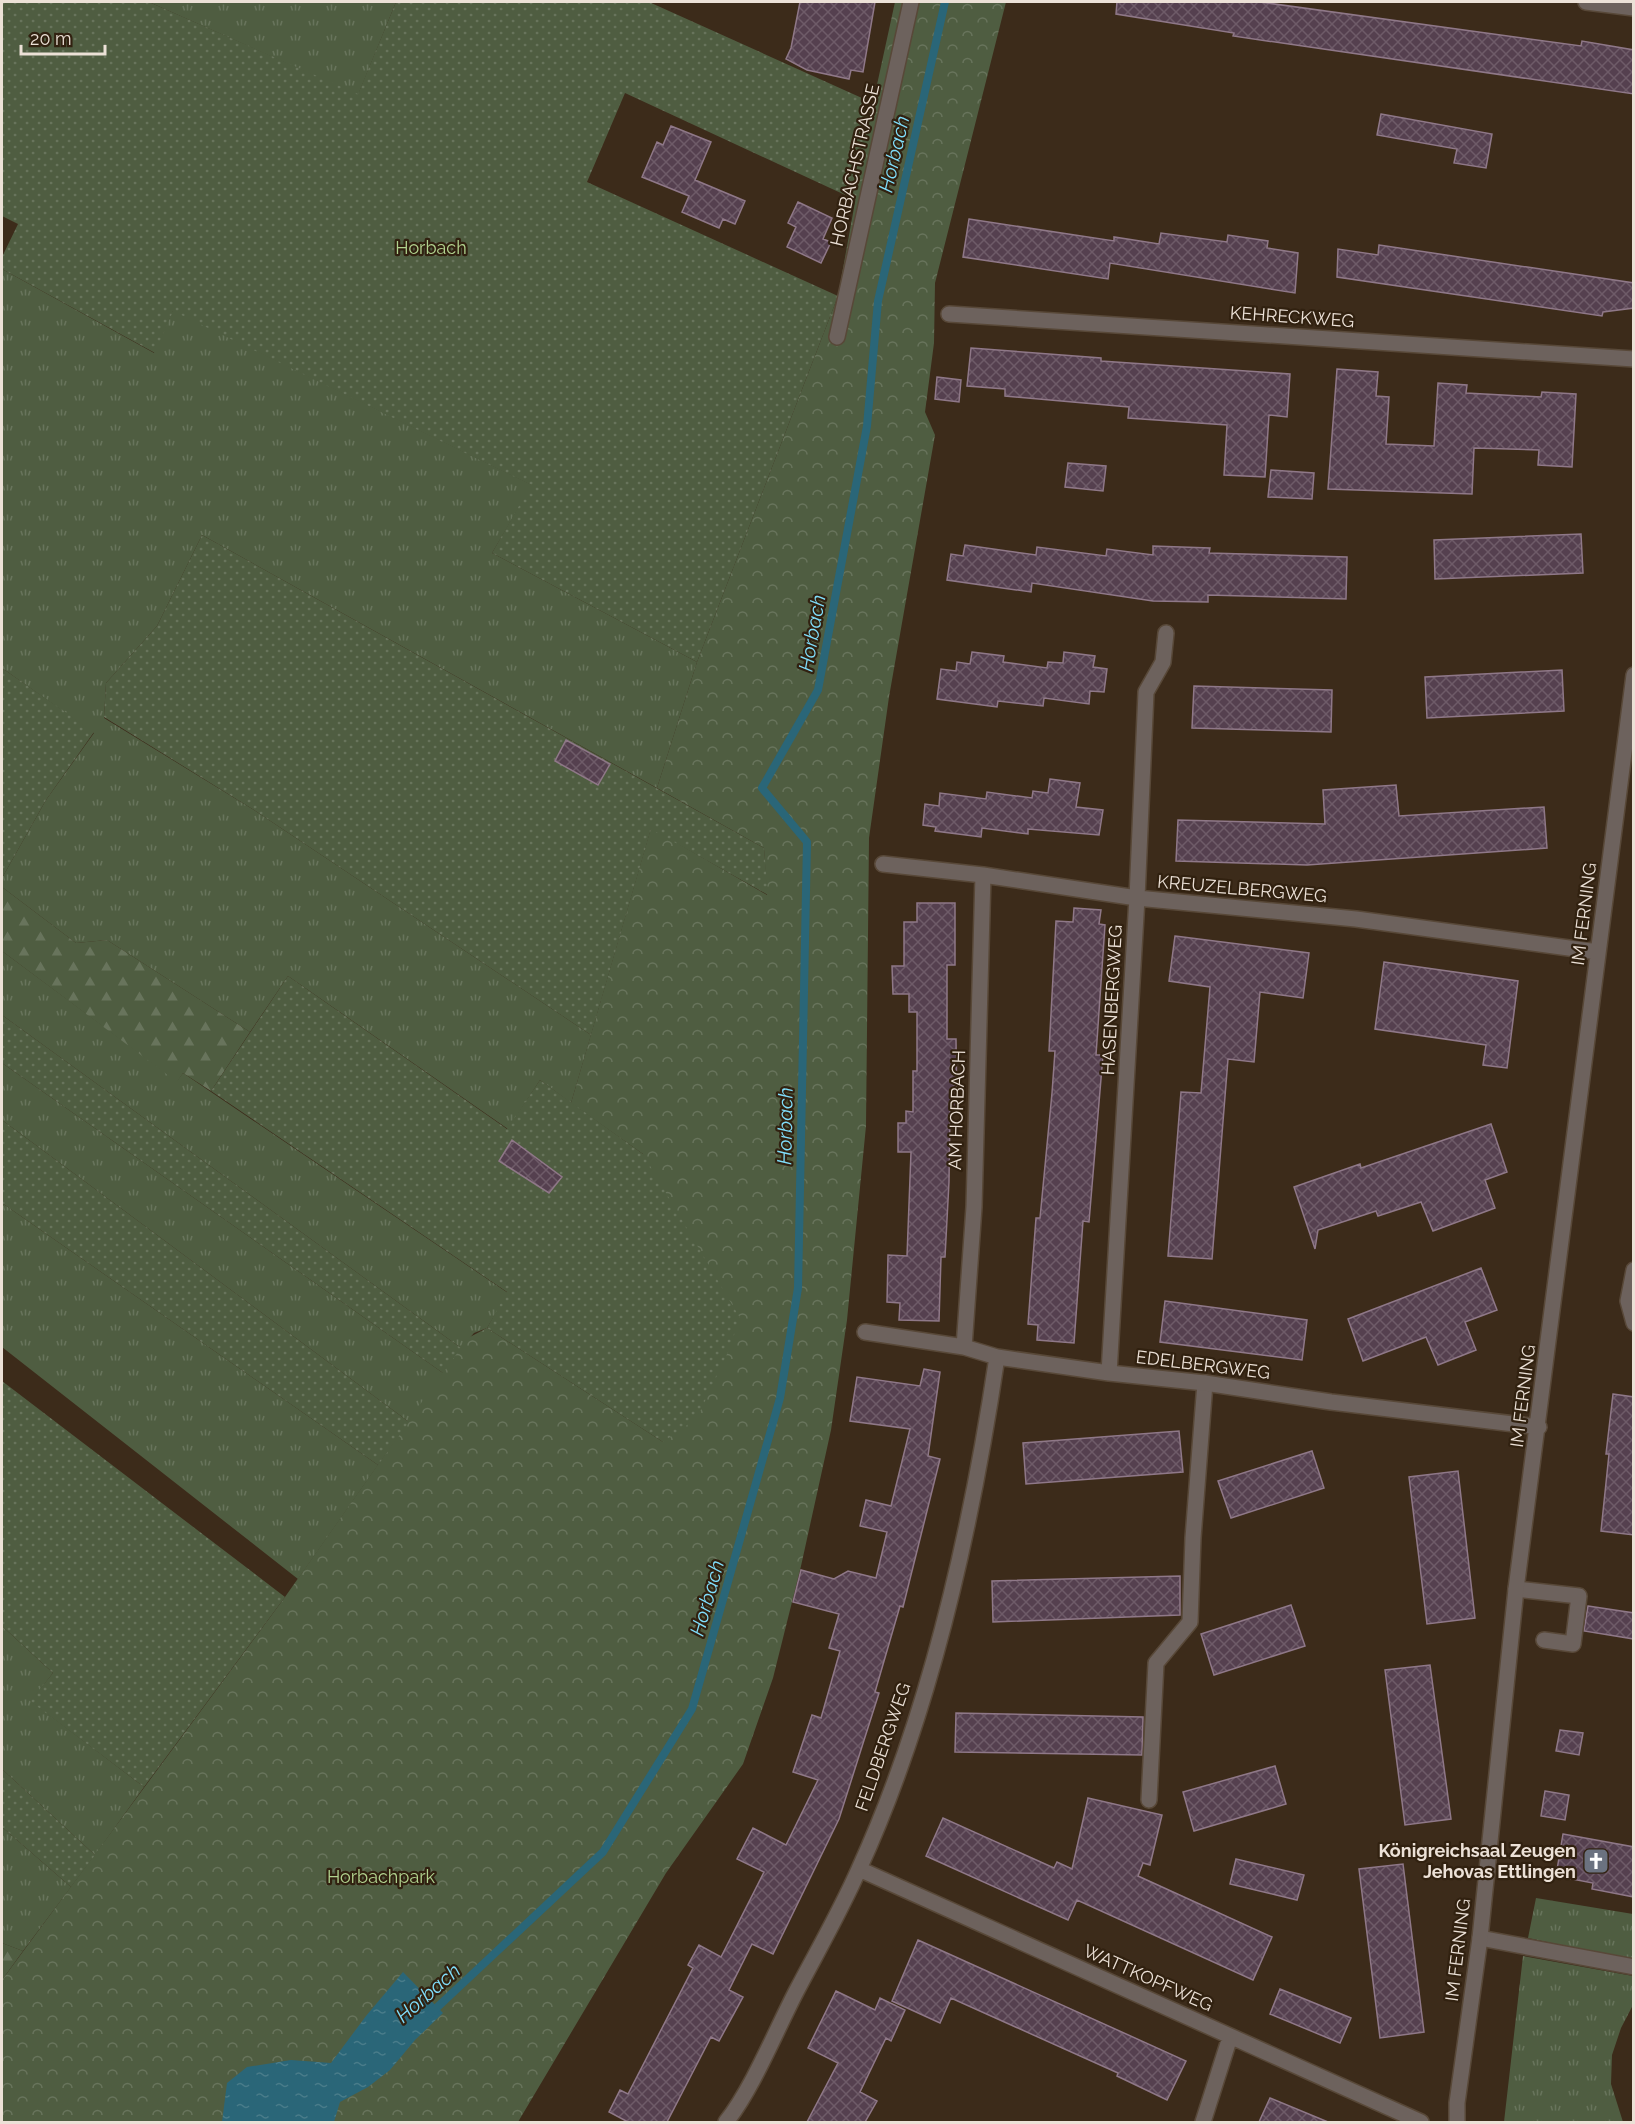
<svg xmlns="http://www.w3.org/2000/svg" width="1635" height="2124" viewBox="0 0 1635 2124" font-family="Raleway,sans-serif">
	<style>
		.grass { fill: url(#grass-tufts) }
		.forest { fill: url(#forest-firs) }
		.park { fill: url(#park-crowns) }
		.garden { fill: url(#garden-dots) }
		.water { fill: url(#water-ripples) }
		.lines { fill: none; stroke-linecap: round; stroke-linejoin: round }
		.stream { stroke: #2a6678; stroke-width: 8 }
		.building { fill: url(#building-cross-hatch); stroke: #8f7888; stroke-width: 1.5 }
		.lane-casing { stroke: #584838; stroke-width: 18 }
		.street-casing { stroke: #584838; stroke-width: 18 }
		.lane { stroke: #6d625d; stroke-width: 15 }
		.street { stroke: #6d625d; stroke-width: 15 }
		.labels { text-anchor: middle; stroke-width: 4.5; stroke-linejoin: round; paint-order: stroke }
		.street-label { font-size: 18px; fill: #ece1d7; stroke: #312110 }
		.park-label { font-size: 18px; fill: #b1d38f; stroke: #312110 }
		.poi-label { font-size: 18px; font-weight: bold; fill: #ece1d7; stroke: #312110; text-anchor: end }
		.water-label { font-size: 20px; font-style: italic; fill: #80defb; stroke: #312110 }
	</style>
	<defs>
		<pattern id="grass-tufts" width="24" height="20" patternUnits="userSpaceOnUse" patternTransform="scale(1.5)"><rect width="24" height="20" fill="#4f5d41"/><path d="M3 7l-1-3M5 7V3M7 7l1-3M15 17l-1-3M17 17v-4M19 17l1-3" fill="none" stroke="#68745c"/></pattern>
		<pattern id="forest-firs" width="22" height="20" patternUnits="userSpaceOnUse" patternTransform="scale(1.5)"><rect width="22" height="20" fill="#4f5d41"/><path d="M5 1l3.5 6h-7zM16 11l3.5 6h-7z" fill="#68745c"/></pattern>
		<pattern id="park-crowns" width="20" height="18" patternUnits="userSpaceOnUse" patternTransform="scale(1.5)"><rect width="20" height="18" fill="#4f5d41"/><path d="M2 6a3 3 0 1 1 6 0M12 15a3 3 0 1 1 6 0" fill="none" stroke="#68745c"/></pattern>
		<pattern id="garden-dots" width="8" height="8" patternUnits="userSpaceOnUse" patternTransform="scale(1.5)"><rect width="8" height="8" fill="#4f5d41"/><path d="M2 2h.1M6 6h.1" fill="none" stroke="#68745c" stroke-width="1.8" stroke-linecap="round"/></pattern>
		<pattern id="water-ripples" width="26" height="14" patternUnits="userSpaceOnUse" patternTransform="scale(1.5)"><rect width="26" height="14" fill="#2a6678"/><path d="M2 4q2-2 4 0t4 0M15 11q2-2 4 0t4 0" fill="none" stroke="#497c8a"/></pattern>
		<pattern id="building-cross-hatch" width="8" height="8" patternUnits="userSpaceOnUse" patternTransform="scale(1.5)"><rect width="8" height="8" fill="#55404f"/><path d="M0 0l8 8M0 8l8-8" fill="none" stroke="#6e5b68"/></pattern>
	</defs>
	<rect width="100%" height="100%" fill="#3c2b1a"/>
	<path class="grass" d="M149,2H396L358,95Z
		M2,269L154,353L173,310L532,485L492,553L697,662L657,788L202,535L157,626L106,683L104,718L254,810L591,1035L571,1103L540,1080L508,1129L288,976L250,1032L107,940L76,943L2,887V878L46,800L94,733L2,668Z
		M2,951L177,1081L183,1073L508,1293L487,1328L474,1333L461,1348L2,1015Z
		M2,1063L443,1373L409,1422L2,1120Z
		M2,1203L378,1465L298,1579L2,1347Z
		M2,1626L53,1673L31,1701L144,1787L95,1855L2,1769Z
		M2,1827L71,1887L23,1951L2,1943Z
		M1536,1898L1633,1914V1960L1528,1938Z
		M1523,1956L1633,1976V2005L1621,2028L1612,2055L1611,2084L1623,2122H1504Z"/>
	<path class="forest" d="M2,887L76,943L107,940L250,1032L211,1091L183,1073L177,1082L2,951Z
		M2,1943L23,1951L2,1980Z"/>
	<path class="park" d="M895,2H1006L935,283L934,343L925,412L935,435L889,697L869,838L866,1126L847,1320L831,1430L801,1566L773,1678L743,1764L666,1873L518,2122H2V1980L285,1597L466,1339L487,1328L663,1442L643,1154L571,1103L651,828L767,895L764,848L657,788L697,662L838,296L873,103Z"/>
	<path class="garden" d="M2,2H149L358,94L396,2H649L873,103L856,200L625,93L587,182L838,296L697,662L492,553L531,485L173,311L155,353L2,269V257L18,224L2,216Z
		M202,535L764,848L768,895L651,829L591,1035L254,810L104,717L106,683L157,626Z
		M2,668L94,732L46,800L2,878Z
		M288,976L507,1129L540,1080L643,1154L740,1318L728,1352L697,1418L663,1442L487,1328L507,1292L211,1091Z
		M2,1015L461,1348L443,1373L2,1063Z
		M2,1120L409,1422L378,1465L2,1203Z
		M2,1381L285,1597L144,1787L30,1701L53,1673L2,1626Z
		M2,1769L95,1855L71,1887L2,1827Z"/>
	<path class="water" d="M403,1972L443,2013L415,2040L390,2070L368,2087L340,2102L334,2122H222L227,2083L247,2067L291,2060L331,2063L366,2016Z"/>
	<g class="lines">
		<path class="stream" d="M430,2014L603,1852L692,1709L780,1398L798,1288L807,842L762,788L818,690L867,426L878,301L945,2"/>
	</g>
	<path class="building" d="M800,2H875L863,72L851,70L849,79L807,70L786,59L791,48Z
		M1117,2H1260L1581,46L1582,41L1634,50V94L1233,36L1234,33L1116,14Z
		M1381,114L1492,134L1486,168L1454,163L1457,149L1377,135Z
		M671,126L711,142L695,180L745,201L735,224L723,219L719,228L682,212L689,196L642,177L657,142L663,145Z
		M798,202L832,218L823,239L831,242L821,263L787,247L796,227L788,223Z
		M969,219L1114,241V237L1159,244L1161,233L1227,242L1228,235L1268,241L1267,248L1298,253L1295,293L1110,263L1108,279L963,257Z
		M1379,245L1634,283V308L1603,312L1602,316L1337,277L1338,249L1378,255Z
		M971,348L1101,358V361L1290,374L1287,417L1269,415L1265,477L1224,475L1227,425L1128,418L1129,407L1005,396V389L967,386Z
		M1337,369L1378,372L1376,396L1389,397L1386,444L1434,446L1438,383L1467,385L1466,393L1541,397L1542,392L1576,394L1572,467L1538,465L1539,450L1474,448L1472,494L1328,489Z
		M937,377L961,380L959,402L935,399Z
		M1068,463L1106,466L1103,491L1065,487Z
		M1271,470L1314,473L1312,499L1268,497Z
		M1581,534L1583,573L1435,579L1434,540Z
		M965,545L1036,555L1037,547L1106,556L1107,549L1153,555V546L1210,548L1209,553L1347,557L1346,599L1208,595V602L1153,601L1032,583L1031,592L947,580L951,554L963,556Z
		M972,652L1004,656L1003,662L1047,668L1048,662L1063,663L1064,652L1095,656L1093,667L1107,669L1104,692L1090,691L1089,704L1044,698L1043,706L998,701L997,707L937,699L941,669L956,671L957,662L970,664Z
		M1562,670L1564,711L1427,718L1425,677Z
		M1194,686L1332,690L1331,732L1192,728Z
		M566,740L610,764L598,785L555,761Z
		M1050,779L1080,783L1076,807L1103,810L1099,835L1028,829V834L982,828L981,837L935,831L936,827L923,825L925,804L939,806L940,793L986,799L987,792L1032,798L1033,791L1048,793Z
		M1396,785L1399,816L1544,807L1547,848L1307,865L1176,861L1178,820L1325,824L1323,790Z
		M917,903H955V965H947V1039H956L957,1111H950L949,1182L945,1257H941L939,1321L899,1320L900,1303L887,1302L888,1255L907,1256L911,1152H898V1123H906V1111L913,1112V1071H917V1012H909V994H893L892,966H904V922H917Z
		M1074,908L1101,910L1099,924L1105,925L1096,1055H1103L1089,1222L1083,1221L1074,1343L1037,1340L1038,1325L1028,1324L1036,1218H1040L1052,1093L1055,1051H1049L1056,921L1073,922Z
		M1175,936L1309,953L1303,998L1260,992L1254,1062L1228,1059L1212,1259L1168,1256L1181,1092L1201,1093L1210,987L1169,981Z
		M1384,962L1518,981L1507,1068L1483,1065L1486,1045L1375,1029Z
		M1491,1124L1507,1172L1485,1180L1495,1208L1433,1231L1421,1202L1378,1216L1376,1211L1318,1230L1315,1249L1294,1187L1360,1164L1361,1168Z
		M512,1140L562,1177L549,1193L499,1161Z
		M1481,1268L1497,1310L1465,1322L1476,1350L1438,1365L1426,1337L1363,1361L1348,1319Z
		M1165,1301L1307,1320L1302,1360L1160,1342Z
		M924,1369L940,1372L928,1456L940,1459L903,1607L900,1606L875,1692L879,1693L839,1819L773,1954L752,1944L729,1990L743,1997L719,2041L711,2037L667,2122H628L609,2112L620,2090L628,2094L693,1968L688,1965L699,1945L721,1957L764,1872L737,1859L753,1828L786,1845L818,1780L793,1772L812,1715L821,1718L840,1651L829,1648L839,1614L793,1602L801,1570L834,1579L848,1571L876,1578L887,1532L860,1526L866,1500L891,1506L910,1429L850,1421L857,1377L920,1386Z
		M1613,1394L1634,1397V1535L1601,1531L1609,1454H1606Z
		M1179,1431L1183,1472L1026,1484L1023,1443Z
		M1312,1451L1324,1488L1231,1518L1218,1481Z
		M1458,1471L1475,1618L1427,1624L1409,1477Z
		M1180,1576V1615L993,1622L992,1581Z
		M1291,1605L1305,1646L1214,1675L1201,1634Z
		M1588,1606L1634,1613V1639L1584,1631Z
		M1430,1665L1451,1819L1405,1825L1385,1670Z
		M956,1713L1143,1717L1142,1755L955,1752Z
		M1560,1730L1583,1733L1579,1755L1556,1751Z
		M1275,1766L1286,1804L1194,1831L1183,1792Z
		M1545,1791L1569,1795L1565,1820L1541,1816Z
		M1088,1798L1162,1815L1150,1865L1143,1863L1138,1876L1272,1937L1253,1980L1077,1900L1068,1920L926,1856L943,1818L1054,1868L1057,1862L1072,1869Z
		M1563,1834L1634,1847V1897L1592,1889L1593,1883L1556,1876Z
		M1236,1859L1304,1875L1297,1900L1230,1884Z
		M1403,1864L1424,2032L1380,2038L1359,1869Z
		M918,1940L1186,2061L1167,2100L1117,2076L1118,2073L951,1998L940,2023L892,2001Z
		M1280,1989L1351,2018L1340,2043L1270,2014Z
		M836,1991L875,2010L880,1998L905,2010L891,2041L886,2038L860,2092L877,2101L865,2122H807L838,2063L808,2048Z
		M1270,2098L1328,2122H1259Z"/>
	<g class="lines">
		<g class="lane-casing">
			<path id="lane" d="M837,337L911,2
				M1634,1270L1628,1301L1634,1323
				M1516,1589L1579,1596L1573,1644L1544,1640
				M1149,1800L1156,1663L1190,1622L1193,1538L1205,1383
				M1480,1938L1634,1967"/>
		</g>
		<g class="street-casing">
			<path id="street" d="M1586,2L1634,8
				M949,314L1634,359
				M883,864L983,875L1137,898L1356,919L1598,952
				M865,1332L964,1347L997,1357L1109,1373L1205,1383L1331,1402L1539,1427
				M964,1347L974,1207L983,875
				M1109,1373L1137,898L1146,692L1163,662L1166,633
				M859,1869L1421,2122
				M726,2122C753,2088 776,2030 797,1990C818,1950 841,1910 859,1869C930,1714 972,1525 997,1357
				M1203,2122L1230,2037
				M1457,2122V2103L1480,1938L1516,1589L1634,675"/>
		</g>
		<use href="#lane" class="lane"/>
		<use href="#street" class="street"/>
	</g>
	<defs>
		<g id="church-square" transform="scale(1.35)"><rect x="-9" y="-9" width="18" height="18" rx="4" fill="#6b7280" stroke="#312110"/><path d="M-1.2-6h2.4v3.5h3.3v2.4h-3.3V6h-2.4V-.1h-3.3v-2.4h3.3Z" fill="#fff"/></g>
	</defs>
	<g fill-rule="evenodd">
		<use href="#church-square" x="1596" y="1861"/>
	</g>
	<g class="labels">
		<g class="street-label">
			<text transform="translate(855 165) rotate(-77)" y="6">HORBACHSTRASSE</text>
			<text transform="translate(1292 317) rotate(4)" y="6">KEHRECKWEG</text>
			<text transform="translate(1242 889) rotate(5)" y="6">KREUZELBERGWEG</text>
			<text transform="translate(1584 914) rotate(-83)" y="6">IM FERNING</text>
			<text transform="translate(1112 1000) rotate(-87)" y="6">HASENBERGWEG</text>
			<text transform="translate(957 1110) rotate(-88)" y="6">AM HORBACH</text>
			<text transform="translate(1203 1365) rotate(7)" y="6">EDELBERGWEG</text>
			<text transform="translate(1523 1396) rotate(-83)" y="6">IM FERNING</text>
			<text transform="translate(883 1747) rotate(-71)" y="6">FELDBERGWEG</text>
			<text transform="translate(1458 1950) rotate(-83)" y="6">IM FERNING</text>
			<text transform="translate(1148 1978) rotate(24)" y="6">WATTKOPFWEG</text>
		</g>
		<g class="park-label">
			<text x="431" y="254">Horbach</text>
			<text x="381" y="1883">Horbachpark</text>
		</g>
		<g class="poi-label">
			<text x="1576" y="1857">Königreichsaal Zeugen<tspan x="1576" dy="21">Jehovas Ettlingen</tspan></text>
		</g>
		<g class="water-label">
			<text transform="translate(894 154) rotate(-77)" y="7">Horbach</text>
			<text transform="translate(812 633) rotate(-80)" y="7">Horbach</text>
			<text transform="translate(785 1126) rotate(-89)" y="7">Horbach</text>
			<text transform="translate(707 1598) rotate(-74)" y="7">Horbach</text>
			<text transform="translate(428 1993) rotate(-41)" y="7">Horbach</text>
		</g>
	</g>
	<rect width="1635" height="2124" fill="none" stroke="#ece1d7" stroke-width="6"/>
	<path d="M21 45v9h84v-9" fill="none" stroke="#ece1d7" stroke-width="3"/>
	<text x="30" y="45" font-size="18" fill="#ece1d7" stroke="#312110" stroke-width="4.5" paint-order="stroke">20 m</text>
</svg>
